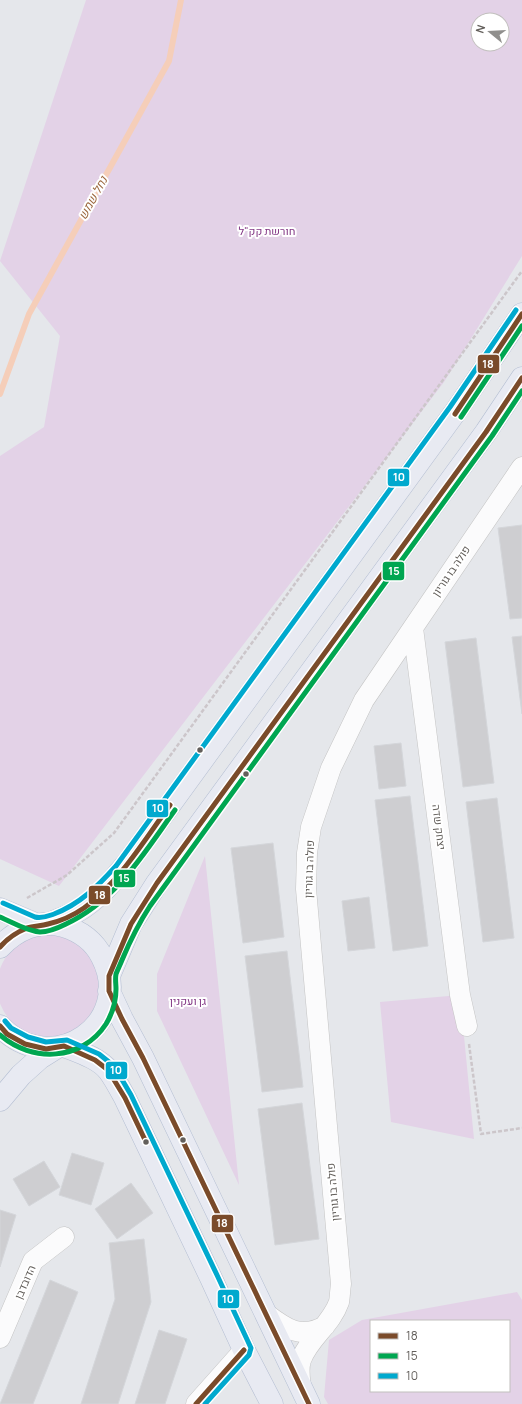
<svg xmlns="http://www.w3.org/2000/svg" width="522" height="1404" viewBox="0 0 522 1404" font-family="Manrope,Heebo,sans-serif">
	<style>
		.green { fill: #e3d2e7; fill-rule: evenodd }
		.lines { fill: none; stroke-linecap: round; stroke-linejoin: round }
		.stream { stroke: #f5ceb9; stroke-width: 6 }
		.building { fill: #ceced1; stroke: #d4d6da }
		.minor-casing { stroke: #c4c4c4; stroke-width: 21 }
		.major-casing { stroke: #b4bed2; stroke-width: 23 }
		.path { stroke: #ccc6ca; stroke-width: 2.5; stroke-dasharray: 4 2; stroke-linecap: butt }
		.minor { stroke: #fbfbfc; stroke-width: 20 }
		.major { stroke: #e8eaf2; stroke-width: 22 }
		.bus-1-casing { stroke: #fff; stroke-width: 8 }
		.bus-2-casing { stroke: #fff; stroke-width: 8 }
		.bus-3-casing { stroke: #fff; stroke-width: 8 }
		.bus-1 { stroke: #7a4b2a; stroke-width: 5 }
		.bus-2 { stroke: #00a651; stroke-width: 5 }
		.bus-3 { stroke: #00a9ce; stroke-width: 5 }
		.bus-dot { fill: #635f5b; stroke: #fff; stroke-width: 1.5 }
		.labels { text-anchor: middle; stroke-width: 4; stroke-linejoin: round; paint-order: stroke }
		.park-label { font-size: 11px; fill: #833885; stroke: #fff }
		.street-label { font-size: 11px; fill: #635f5b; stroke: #fff }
		.water-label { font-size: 12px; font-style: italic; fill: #9b673d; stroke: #fff }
		.line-badge { stroke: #fff; stroke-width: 1.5 }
		.badge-label { font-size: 11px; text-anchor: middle; font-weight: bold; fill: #fff }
	</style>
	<rect width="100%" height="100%" fill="#e5e7eb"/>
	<path class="green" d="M86,0H522V256L444,382L59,886L0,859V456L44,427L60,336L0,261ZM478,20H502V44H478Z
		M205,856L239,1185L157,1011V974Z
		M-3 986a51 51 0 1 1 102 0a51 51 0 1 1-102 0Z
		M460,995L474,1139L391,1122L380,1002Z
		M517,1292L522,1300V1404H328L324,1397L329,1340L362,1320ZM371,1321H509V1391H371Z"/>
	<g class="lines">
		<path class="stream" d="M0,394L29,314L169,61L181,0"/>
	</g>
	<path class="building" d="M522,525V618L510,619L498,528Z
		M522,636V714L512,637Z
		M476,638L494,783L463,787L445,642Z
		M401,743L406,786L379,789L374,746Z
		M410,796L428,946L393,951L375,800Z
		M497,798L514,938L483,942L466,802Z
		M273,843L284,937L243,943L231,848Z
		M369,897L375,948L348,951L342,901Z
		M287,951L303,1087L262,1092L245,956Z
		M302,1103L319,1239L275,1245L258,1109Z
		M72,1153L104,1163L91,1205L59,1195Z
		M44,1161L60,1187L29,1206L13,1179Z
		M131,1183L153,1213L117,1239L95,1209Z
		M0,1210L16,1215L0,1267Z
		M144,1239L151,1302L118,1404H81L115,1299L109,1243Z
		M50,1280L78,1292L33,1404H0Z
		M159,1330L187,1339L165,1404H135Z"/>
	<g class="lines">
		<g class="minor-casing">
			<path id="minor" d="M413,628L460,995L467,1026
				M265,1313C285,1328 300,1340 325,1326
				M0,1338L33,1261L64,1237
				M301,1387C300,1378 298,1369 301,1360C309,1338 331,1325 339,1302C340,1297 340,1290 341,1284L306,889L307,853L311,827L331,768L364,700L522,467
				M196,1404L244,1350"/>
		</g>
		<g class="major-casing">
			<path id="major" d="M0,909L38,925
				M48,924C60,919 73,915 84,907C102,895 115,878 129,861L456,411L522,314
				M0,947C16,930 39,919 63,926C80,931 94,941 102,957C136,1022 53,1081 0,1026
				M109,976L131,924L157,883L486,432L522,378
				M109,991L122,1019L143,1058L309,1404
				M64,1046C79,1052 99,1058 109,1071C115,1079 120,1089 125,1098L211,1278L244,1350L272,1404
				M0,1100L21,1075L40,1058L56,1048"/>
		</g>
		<path class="path" d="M27,898L67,875L114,833L522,271
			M469,1044L481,1134L522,1128"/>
		<use href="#minor" class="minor"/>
		<use href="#major" class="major"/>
		<g class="bus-1-casing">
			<path id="bus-1" d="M455,414L522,314
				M0,947C7,939 17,932 27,928C34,926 41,926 48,924C61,921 74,915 84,908C118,884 146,838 170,805
				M0,1026L7,1034L25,1044L46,1049L64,1046L95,1060L108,1070L125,1098L146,1142
				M196,1404L244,1350
				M309,1404L143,1058L122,1019L109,991V976L131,924L157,883L486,432L522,378"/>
		</g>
		<g class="bus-2-casing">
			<path id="bus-2" d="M461,417L522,326
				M0,917C12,922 26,931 40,932C49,932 58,928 66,924C116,901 144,853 175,810
				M0,1035C32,1063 82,1061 106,1024C112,1014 116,1001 116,989C116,984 115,979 116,974C118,969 120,965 122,960C130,941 139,923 150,906L492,436L522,391"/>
		</g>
		<g class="bus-3-casing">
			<path id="bus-3" d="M3,903L35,917C42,919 48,916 54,914C80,904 98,886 116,866L450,407L516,310
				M5,1021L11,1028L28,1037L46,1042L67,1040L99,1054L114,1066L131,1095L217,1275L251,1348L249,1355L205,1404"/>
		</g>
		<use href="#bus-1" class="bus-1"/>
		<use href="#bus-2" class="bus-2"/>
		<use href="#bus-3" class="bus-3"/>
	</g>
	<g class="bus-dot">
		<circle cx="200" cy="750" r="3.5"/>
		<circle cx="246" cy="774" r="3.5"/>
		<circle cx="183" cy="1140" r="3.5"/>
		<circle cx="146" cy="1142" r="3.5"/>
	</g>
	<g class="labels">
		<g class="park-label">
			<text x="267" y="235">חורשת קק"ל</text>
			<text x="188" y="1005">גן ועקנין</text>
		</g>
		<g class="street-label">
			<text transform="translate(451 571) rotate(-56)" y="4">פולה בו גוריון</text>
			<text transform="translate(439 827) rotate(83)" y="4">יצחק שדה</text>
			<text transform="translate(309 869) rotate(-88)" y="4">פולה בו גוריון</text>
			<text transform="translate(333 1192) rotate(-95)" y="4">פולה בו גוריון</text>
			<text transform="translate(25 1282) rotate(-66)" y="4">הדובדבן</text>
		</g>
		<g class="water-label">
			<text transform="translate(93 198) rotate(-61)" y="4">נחל שמש</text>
		</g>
	</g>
	<g class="line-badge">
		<rect x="477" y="354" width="23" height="20" rx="4" fill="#7a4b2a"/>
		<rect x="387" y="468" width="23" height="19" rx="4" fill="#00a9ce"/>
		<rect x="382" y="561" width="23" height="20" rx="4" fill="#00a651"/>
		<rect x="146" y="799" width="23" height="19" rx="4" fill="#00a9ce"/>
		<rect x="113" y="869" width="23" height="19" rx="4" fill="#00a651"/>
		<rect x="88" y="885" width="23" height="20" rx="4" fill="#7a4b2a"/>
		<rect x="105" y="1061" width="23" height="19" rx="4" fill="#00a9ce"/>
		<rect x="211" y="1214" width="23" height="19" rx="4" fill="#7a4b2a"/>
		<rect x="217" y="1289" width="23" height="20" rx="4" fill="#00a9ce"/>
	</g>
	<g class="badge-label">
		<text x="488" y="368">18</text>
		<text x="399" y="481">10</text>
		<text x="394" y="575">15</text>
		<text x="158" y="812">10</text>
		<text x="124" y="882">15</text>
		<text x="100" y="899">18</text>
		<text x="116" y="1074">10</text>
		<text x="222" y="1227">18</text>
		<text x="228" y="1303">10</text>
	</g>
	<rect x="370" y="1320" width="140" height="72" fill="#ffffff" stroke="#c1bfbd"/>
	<rect x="378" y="1333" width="20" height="6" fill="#7a4b2a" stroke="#c1bfbd"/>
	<text x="406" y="1340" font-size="12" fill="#635f5b">18</text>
	<rect x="378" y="1353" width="20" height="6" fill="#00a651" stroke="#c1bfbd"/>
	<text x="406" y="1360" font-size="12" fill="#635f5b">15</text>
	<rect x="378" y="1373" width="20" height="6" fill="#00a9ce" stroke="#c1bfbd"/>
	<text x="406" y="1380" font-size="12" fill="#635f5b">10</text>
	<g transform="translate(490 32) rotate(288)"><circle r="19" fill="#ffffff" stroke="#c1bfbd"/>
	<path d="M0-3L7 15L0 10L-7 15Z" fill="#908f8d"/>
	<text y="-6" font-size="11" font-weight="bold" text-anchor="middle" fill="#635f5b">N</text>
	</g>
</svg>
